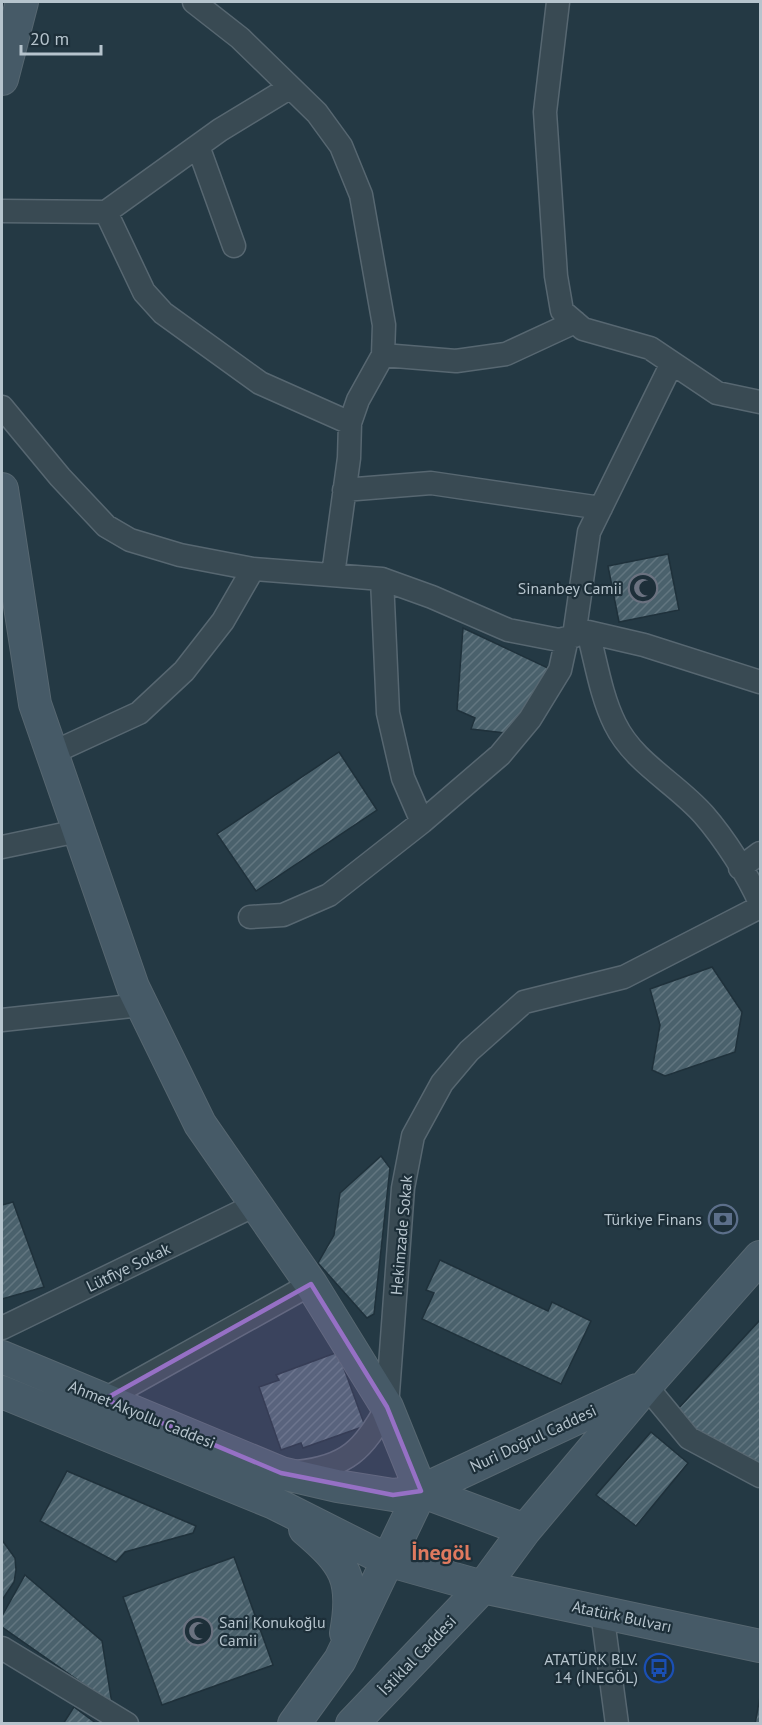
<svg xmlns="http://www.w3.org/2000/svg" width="762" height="1725" viewBox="0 0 762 1725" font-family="'PT Sans',sans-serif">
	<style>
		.building { fill: url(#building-hatch); stroke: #1f313b; stroke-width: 1.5 }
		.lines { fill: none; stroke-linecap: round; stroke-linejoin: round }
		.street-casing { stroke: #576771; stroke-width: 25 }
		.secondary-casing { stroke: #576771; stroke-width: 34 }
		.street { stroke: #394a53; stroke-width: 22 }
		.secondary { stroke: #465a67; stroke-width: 32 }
		.marked { fill: #9670c5; fill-opacity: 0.2; stroke: #9670c5; stroke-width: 4.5; stroke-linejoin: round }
		.labels { text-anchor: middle; stroke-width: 4.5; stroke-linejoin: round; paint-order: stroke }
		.poi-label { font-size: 16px; fill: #b6c4cd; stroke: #1d2f39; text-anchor: end }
		.street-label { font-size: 16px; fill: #b6c4cd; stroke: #1d2f39 }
		.district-label { font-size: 22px; font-weight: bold; fill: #df7a5f; stroke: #1d2f39 }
	</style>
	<defs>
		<pattern id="building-hatch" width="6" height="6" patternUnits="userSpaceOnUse" patternTransform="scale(1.5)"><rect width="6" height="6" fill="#4a616c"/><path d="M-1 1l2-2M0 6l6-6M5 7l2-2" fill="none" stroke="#627680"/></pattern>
	</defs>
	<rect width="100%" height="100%" fill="#243944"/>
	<path class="building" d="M668,554L679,610L619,622L608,566Z
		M463,628L550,669L514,734L471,729L475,718L457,710Z
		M339,752L377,810L256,891L217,834Z
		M712,967L742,1012L735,1052L665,1076L652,1070L660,1025L650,989Z
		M381,1156L390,1168L374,1314L367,1318L318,1263L334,1235L340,1193Z
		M13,1202L44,1287L2,1299V1205Z
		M440,1260L548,1311L552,1302L591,1321L561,1384L422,1319L434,1293L426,1290Z
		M760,1320V1464L699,1434L677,1410Z
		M338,1352L365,1426L303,1448L301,1443L281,1450L259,1387L279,1380L276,1375Z
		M651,1432L688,1463L636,1526L596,1495Z
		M67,1471L196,1526L193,1533L125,1552L116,1562L40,1521Z
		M2,1540L15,1558L16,1570L14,1582L2,1600Z
		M234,1557L273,1665L162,1705L123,1597Z
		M25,1575L102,1641L112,1704L2,1627V1616Z
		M760,1697V1724H755Z
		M74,1707L97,1724H63Z"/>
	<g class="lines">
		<g class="street-casing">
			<path id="street" d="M194,2L240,38L317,113L341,146L361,195L384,325L383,355L358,400L350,423L349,458L333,575
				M558,2L545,112L556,276L562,311L583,329L650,348L717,393L760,402
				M198,146L234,246
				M2,211L106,212L220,130L289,88
				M106,212L144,292L163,313L260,383L350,423
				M383,355L456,361L506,354L575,322
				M2,407L60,477L106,526L130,540L180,555L253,569L382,579L432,597L508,630L559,640L588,632L644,645L760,682
				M344,490L431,483L601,508
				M588,632C596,662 601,696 615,724C634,763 676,783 704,815C724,838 748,875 760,903
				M574,636L589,532L672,363
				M52,753L139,713L184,671L223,621L253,569
				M422,822L500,755L530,719L560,670L567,638
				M2,847L78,831
				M740,868L760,853
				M250,917L283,915L329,895L422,822L403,778L388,713L382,579
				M2,1020L141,1005
				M2,1328L255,1205
				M646,1386L689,1438L760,1476
				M105,1399L311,1284
				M297,1472C347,1467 364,1449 387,1407L403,1188L413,1136L442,1083L469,1051L524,1002L624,977L760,907
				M602,1612L617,1724
				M2,1648L127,1724"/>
		</g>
		<g class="secondary-casing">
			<path id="secondary" d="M2,79L22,2
				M2,489L35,704L133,987L200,1124L311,1284L387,1407L421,1491L340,1660L294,1724
				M2,1357L281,1473L337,1486L393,1495L421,1491L525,1530
				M2,1392L274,1503L387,1560L483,1587L760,1646
				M421,1491L637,1390
				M305,1529C345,1563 356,1579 346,1633
				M352,1724L483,1587L525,1530L646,1386L760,1257"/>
		</g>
		<use href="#street" class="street"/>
		<use href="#secondary" class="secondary"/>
	</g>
	<path class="marked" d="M311,1284L387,1407L421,1491L393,1495L281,1473L105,1399Z"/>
	<defs>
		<g id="mosque-ring" transform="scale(1.5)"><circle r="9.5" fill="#1d2f39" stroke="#6b7280" stroke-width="1.5"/><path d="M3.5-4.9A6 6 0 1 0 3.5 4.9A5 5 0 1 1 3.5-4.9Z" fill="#6b7280"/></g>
		<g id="bank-ring" transform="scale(1.5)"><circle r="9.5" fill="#1d2f39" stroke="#5c6f8a" stroke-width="1.5"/><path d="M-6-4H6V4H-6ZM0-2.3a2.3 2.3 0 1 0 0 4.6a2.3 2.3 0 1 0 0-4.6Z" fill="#5c6f8a"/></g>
		<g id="bus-ring" transform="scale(1.5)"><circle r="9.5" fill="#1d2f39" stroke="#1a4fb4" stroke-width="1.5"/><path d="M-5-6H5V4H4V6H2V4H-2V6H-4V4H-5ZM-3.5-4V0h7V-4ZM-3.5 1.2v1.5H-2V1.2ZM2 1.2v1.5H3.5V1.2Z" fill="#1a4fb4"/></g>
	</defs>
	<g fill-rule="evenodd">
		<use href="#mosque-ring" x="643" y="588"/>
		<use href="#bank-ring" x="723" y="1219"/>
		<use href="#mosque-ring" x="198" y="1631"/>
		<use href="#bus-ring" x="659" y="1668"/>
	</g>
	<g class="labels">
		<g class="poi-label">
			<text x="622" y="594">Sinanbey Camii</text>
			<text x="702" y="1225">Türkiye Finans</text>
			<text x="219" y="1628" text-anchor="start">Sani Konukoğlu<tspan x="219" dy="18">Camii</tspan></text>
			<text x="638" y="1665">ATATÜRK BLV.<tspan x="638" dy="18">14 (İNEGÖL)</tspan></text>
		</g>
		<g class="street-label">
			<text transform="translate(401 1235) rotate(-85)" y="6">Hekimzade Sokak</text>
			<text transform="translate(128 1267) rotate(-26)" y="6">Lütfiye Sokak</text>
			<text transform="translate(142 1414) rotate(22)" y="6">Ahmet Akyollu Caddesi</text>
			<text transform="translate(533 1438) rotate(-25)" y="6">Nuri Doğrul Caddesi</text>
			<text transform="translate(622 1616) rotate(12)" y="6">Atatürk Bulvarı</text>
			<text transform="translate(417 1655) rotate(-46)" y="6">İstiklal Caddesi</text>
		</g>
		<g class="district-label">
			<text x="441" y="1560">İnegöl</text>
		</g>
	</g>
	<rect width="762" height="1725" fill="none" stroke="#b6c4cd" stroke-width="6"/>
	<path d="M21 45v9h80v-9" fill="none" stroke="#b6c4cd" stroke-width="3"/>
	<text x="30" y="45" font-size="18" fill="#b6c4cd" stroke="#1d2f39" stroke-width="4.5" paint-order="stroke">20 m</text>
</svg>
